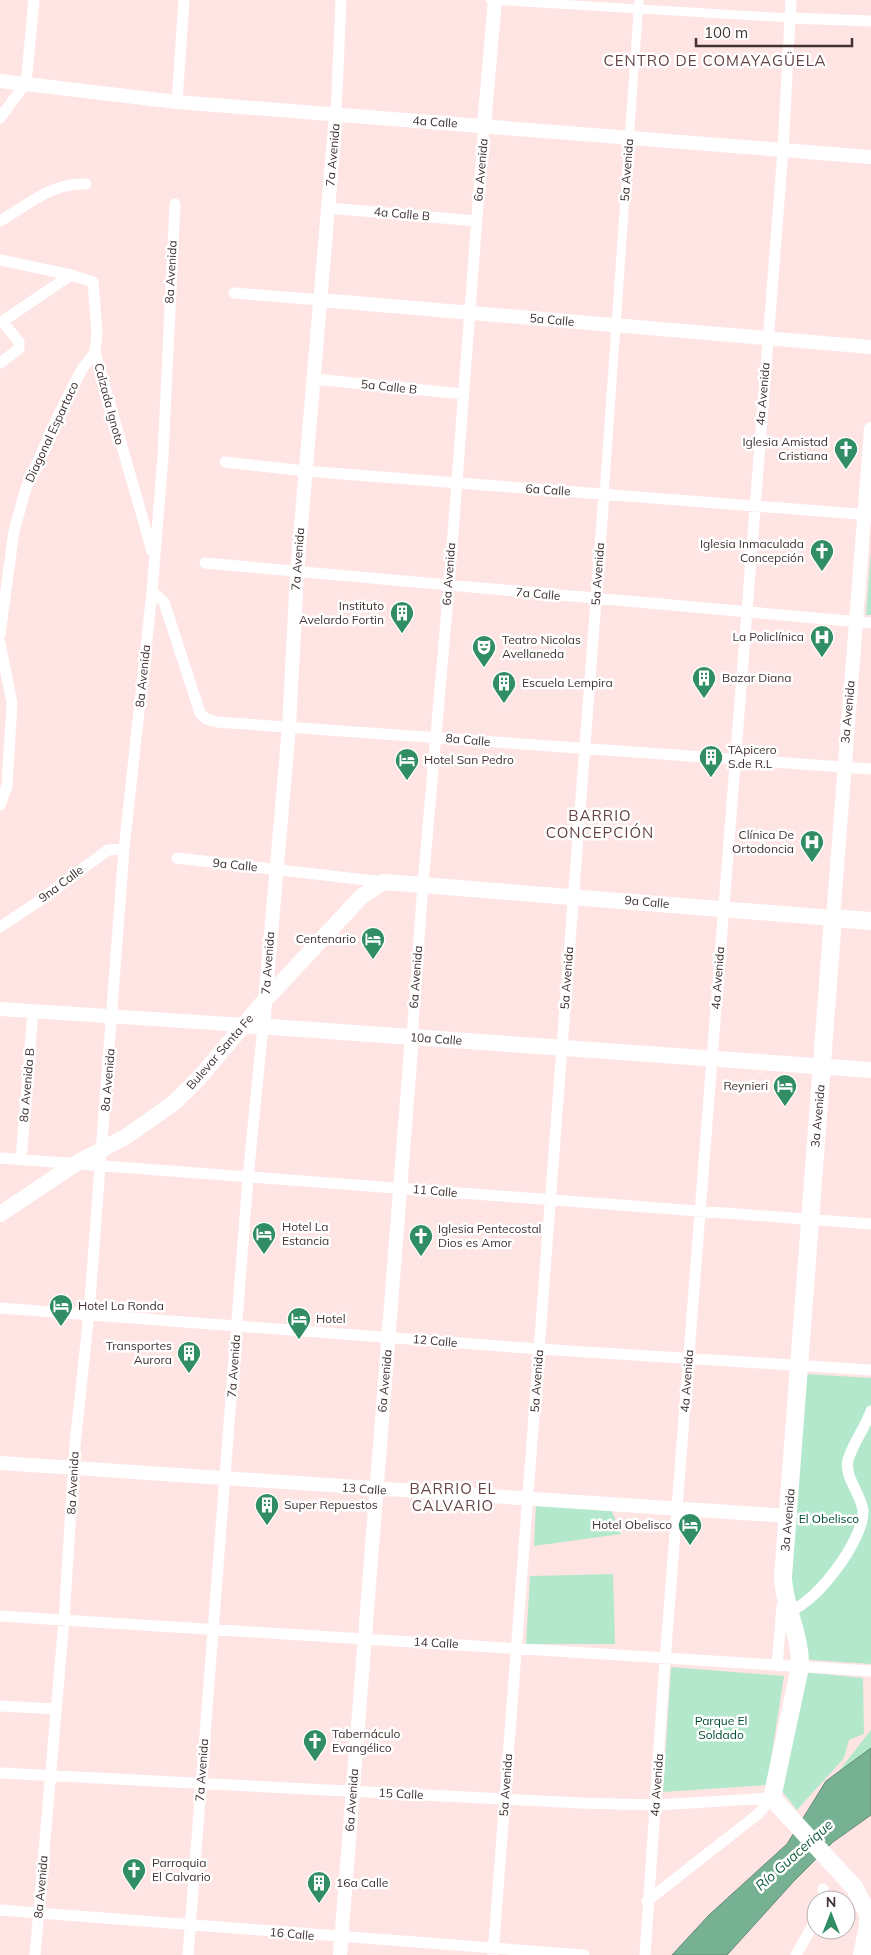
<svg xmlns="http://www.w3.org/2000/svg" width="871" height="1955" viewBox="0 0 871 1955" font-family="Mulish,sans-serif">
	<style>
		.green { fill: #b4e8cc }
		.water { fill: #75b192; stroke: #668b75 }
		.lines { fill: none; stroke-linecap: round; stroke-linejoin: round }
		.pedestrian { stroke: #fff; stroke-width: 9 }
		.minor { stroke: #fff; stroke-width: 11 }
		.tertiary { stroke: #fff; stroke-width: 14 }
		.secondary { stroke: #fff; stroke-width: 16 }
		.primary { stroke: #fff; stroke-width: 18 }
		.labels { text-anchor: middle; stroke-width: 5; stroke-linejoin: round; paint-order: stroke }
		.street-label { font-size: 12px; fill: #423232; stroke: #fff }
		.poi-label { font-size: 12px; fill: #423232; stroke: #fff; text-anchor: start }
		.park-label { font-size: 12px; fill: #004f33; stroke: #fff }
		.water-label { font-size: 14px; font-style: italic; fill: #145d3f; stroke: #fff }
		.quarter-label { font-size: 15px; letter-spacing: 1px; fill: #664344; stroke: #fff }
	</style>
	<rect width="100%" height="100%" fill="#ffe4e4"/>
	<path class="green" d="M871,550V615H866Z
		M806,1374L871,1378V1664L796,1659L788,1516Z
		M536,1504L612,1511L621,1534L534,1546Z
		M613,1574L615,1644H526L530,1576Z
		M671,1667L784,1676L767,1785L663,1792Z
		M804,1672L863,1678L864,1734L849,1740L844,1758L797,1810L781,1790Z
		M871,1730V1775L826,1808L809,1809Z"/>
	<path class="water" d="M871,1748V1815L833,1842L794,1881L727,1955H672L709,1915L787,1844L826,1781Z"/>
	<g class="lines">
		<path class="pedestrian" d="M490,0L790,18
			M604,495L639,0"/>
		<path class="minor" d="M790,18L871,21
			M177,102L184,0
			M336,115L341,0
			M0,118L26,83L34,0
			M329,208L476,221
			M0,221C27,205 53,182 86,184
			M0,260L71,275L93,282L97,331L95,352L152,551
			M234,293L321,300
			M0,323L71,275
			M0,363L19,349V342L2,321
			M314,379L463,394
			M225,462L305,471L871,515
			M205,563L871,623
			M152,592L164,602L200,713L206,719L217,722L871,769
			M0,634L14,531L26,488L59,414L82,369L95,352
			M0,643L12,703L7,786L0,805
			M177,858L384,882
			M0,927L36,903L108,850L124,849
			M412,1037L423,884L449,586L484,126
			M0,1158L871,1224
			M21,1160L33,1011
			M0,1308L539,1349L871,1370
			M784,1612C812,1611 865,1538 863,1511C862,1495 844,1478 848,1460C853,1443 865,1428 871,1411
			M0,1616L871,1671
			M777,1666L782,1606
			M0,1706L55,1709
			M0,1773L580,1803L656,1805L772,1798
			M823,1889L824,1900
			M647,1901L758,1814L772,1798
			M0,1910L584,1955
			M35,1955L64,1620L75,1445L89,1313L124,849L152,592L163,456L175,204
			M188,1955L248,1178L263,1026
			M493,1955L604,495
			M645,1955L664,1674L783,150L791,0
			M796,1955L816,1920"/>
		<path class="tertiary" d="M0,81L177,102L871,157
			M484,126L495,0
			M321,300L871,347
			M833,918L871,429
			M0,1009L244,1025
			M263,1026L289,727L297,573L336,115
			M0,1463L788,1516
			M340,1955L412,1037"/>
		<path class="secondary" d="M244,1025L871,1070
			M0,1214L75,1164L127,1136L175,1102L200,1077L265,1000L362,896L384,882L833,918"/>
		<path class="primary" d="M871,921L833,918L783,1577C784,1608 801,1635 800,1667L772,1798L854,1887L871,1919
			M862,1955L868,1926V1911"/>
	</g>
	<defs>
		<g id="church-pin" transform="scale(1.25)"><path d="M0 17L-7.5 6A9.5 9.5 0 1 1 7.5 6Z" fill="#308d64" stroke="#fff"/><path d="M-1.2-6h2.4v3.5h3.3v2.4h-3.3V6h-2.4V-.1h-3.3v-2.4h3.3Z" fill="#fff"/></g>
		<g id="building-pin" transform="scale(1.25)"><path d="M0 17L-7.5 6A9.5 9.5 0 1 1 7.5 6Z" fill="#308d64" stroke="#fff"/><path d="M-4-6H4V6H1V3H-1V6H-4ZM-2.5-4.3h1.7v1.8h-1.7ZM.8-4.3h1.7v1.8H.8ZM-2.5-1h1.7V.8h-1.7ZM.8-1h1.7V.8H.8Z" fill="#fff"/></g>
		<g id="hospital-pin" transform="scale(1.25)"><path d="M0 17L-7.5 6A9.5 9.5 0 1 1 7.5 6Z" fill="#308d64" stroke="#fff"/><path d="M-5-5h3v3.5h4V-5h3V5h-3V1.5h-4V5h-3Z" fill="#fff"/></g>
		<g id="theatre-pin" transform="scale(1.25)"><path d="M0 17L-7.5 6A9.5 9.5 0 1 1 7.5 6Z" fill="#308d64" stroke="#fff"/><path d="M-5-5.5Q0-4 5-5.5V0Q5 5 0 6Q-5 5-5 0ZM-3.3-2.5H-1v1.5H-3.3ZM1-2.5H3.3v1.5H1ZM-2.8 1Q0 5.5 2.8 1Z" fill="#fff"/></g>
		<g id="hotel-pin" transform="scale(1.25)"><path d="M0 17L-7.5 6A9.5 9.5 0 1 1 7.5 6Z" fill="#308d64" stroke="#fff"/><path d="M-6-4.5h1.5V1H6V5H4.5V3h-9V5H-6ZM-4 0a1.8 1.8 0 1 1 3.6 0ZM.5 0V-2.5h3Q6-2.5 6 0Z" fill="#fff"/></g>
	</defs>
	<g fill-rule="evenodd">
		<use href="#church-pin" x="846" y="449"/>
		<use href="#church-pin" x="822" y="551"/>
		<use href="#building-pin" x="402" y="613"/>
		<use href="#hospital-pin" x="822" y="637"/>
		<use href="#theatre-pin" x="484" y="647"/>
		<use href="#building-pin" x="704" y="678"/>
		<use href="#building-pin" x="504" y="683"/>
		<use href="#building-pin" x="711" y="757"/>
		<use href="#hotel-pin" x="407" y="760"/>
		<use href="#hospital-pin" x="812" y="842"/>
		<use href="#hotel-pin" x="373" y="939"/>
		<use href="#hotel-pin" x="785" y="1086"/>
		<use href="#hotel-pin" x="264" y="1234"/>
		<use href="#church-pin" x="421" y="1236"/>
		<use href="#hotel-pin" x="61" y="1306"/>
		<use href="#hotel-pin" x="299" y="1319"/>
		<use href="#building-pin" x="189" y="1353"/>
		<use href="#building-pin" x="267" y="1505"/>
		<use href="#hotel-pin" x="690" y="1525"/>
		<use href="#church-pin" x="315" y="1741"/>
		<use href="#church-pin" x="134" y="1870"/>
		<use href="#building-pin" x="319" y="1883"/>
	</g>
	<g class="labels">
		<g class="street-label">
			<text transform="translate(435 122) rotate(4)" y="4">4a Calle</text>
			<text transform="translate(333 155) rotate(-85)" y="4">7a Avenida</text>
			<text transform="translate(481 170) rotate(-85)" y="4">6a Avenida</text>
			<text transform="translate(627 170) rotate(-86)" y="4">5a Avenida</text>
			<text transform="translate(402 214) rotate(5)" y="4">4a Calle B</text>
			<text transform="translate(171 272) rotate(-87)" y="4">8a Avenida</text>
			<text transform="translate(552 320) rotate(5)" y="4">5a Calle</text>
			<text transform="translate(389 387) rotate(6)" y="4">5a Calle B</text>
			<text transform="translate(763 394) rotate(-85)" y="4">4a Avenida</text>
			<text transform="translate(109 404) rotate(75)" y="4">Calzada Ignoto</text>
			<text transform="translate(52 432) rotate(-65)" y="4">Diagonal Espartaco</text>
			<text transform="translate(548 490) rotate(4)" y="4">6a Calle</text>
			<text transform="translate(298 559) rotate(-86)" y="4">7a Avenida</text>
			<text transform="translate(449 574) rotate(-86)" y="4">6a Avenida</text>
			<text transform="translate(598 574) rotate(-86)" y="4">5a Avenida</text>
			<text transform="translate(538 594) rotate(5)" y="4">7a Calle</text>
			<text transform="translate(143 676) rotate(-84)" y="4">8a Avenida</text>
			<text transform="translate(848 712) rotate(-85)" y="4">3a Avenida</text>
			<text transform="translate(468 740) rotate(5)" y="4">8a Calle</text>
			<text transform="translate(235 865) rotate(6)" y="4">9a Calle</text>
			<text transform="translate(61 884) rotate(-37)" y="4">9na Calle</text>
			<text transform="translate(647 902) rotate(5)" y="4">9a Calle</text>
			<text transform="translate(268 963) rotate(-86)" y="4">7a Avenida</text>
			<text transform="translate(416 977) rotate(-86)" y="4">6a Avenida</text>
			<text transform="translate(567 978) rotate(-86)" y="4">5a Avenida</text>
			<text transform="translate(718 978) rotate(-86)" y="4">4a Avenida</text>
			<text transform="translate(436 1039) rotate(4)" y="4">10a Calle</text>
			<text transform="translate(220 1052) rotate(-49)" y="4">Bulevar Santa Fe</text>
			<text transform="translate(108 1080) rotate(-85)" y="4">8a Avenida</text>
			<text transform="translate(27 1085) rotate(-85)" y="4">8a Avenida B</text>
			<text transform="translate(818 1116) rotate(-85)" y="4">3a Avenida</text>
			<text transform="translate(435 1191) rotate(5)" y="4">11 Calle</text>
			<text transform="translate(435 1341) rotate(5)" y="4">12 Calle</text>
			<text transform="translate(234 1366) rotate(-86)" y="4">7a Avenida</text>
			<text transform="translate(385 1381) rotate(-85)" y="4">6a Avenida</text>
			<text transform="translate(537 1381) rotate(-86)" y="4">5a Avenida</text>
			<text transform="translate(687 1381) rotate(-86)" y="4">4a Avenida</text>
			<text transform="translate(73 1483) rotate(-87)" y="4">8a Avenida</text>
			<text transform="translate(364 1489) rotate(4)" y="4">13 Calle</text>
			<text transform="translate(788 1520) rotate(-85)" y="4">3a Avenida</text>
			<text transform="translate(436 1643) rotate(3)" y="4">14 Calle</text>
			<text transform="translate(202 1770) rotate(-86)" y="4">7a Avenida</text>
			<text transform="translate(506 1785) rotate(-86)" y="4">5a Avenida</text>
			<text transform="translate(657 1785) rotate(-86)" y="4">4a Avenida</text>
			<text transform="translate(401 1794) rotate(3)" y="4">15 Calle</text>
			<text transform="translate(352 1800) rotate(-86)" y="4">6a Avenida</text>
			<text transform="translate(41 1887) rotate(-85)" y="4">8a Avenida</text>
			<text transform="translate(292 1934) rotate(5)" y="4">16 Calle</text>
		</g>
		<g class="poi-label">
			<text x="828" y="446" text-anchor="end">Iglesia Amistad<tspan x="828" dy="14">Cristiana</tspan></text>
			<text x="804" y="548" text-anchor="end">Iglesia Inmaculada<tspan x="804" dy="14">Concepción</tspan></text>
			<text x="384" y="610" text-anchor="end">Instituto<tspan x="384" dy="14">Avelardo Fortin</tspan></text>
			<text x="804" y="641" text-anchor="end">La Policlínica</text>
			<text x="502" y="644">Teatro Nicolas<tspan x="502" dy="14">Avellaneda</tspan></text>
			<text x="722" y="682">Bazar Diana</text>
			<text x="522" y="687">Escuela Lempira</text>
			<text x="728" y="754">TApicero<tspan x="728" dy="14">S.de R.L</tspan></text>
			<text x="424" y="764">Hotel San Pedro</text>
			<text x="794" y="839" text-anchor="end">Clínica De<tspan x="794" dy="14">Ortodoncia</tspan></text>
			<text x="356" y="943" text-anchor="end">Centenario</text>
			<text x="768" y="1090" text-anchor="end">Reynieri</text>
			<text x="282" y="1231">Hotel La<tspan x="282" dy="14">Estancia</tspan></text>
			<text x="438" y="1233">Iglesia Pentecostal<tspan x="438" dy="14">Dios es Amor</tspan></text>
			<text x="78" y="1310">Hotel La Ronda</text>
			<text x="316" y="1323">Hotel</text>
			<text x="172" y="1350" text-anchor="end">Transportes<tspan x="172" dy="14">Aurora</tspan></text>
			<text x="284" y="1509">Super Repuestos</text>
			<text x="672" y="1529" text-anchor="end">Hotel Obelisco</text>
			<text x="332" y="1738">Tabernáculo<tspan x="332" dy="14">Evangélico</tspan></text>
			<text x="152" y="1867">Parroquia<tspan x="152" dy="14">El Calvario</tspan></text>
			<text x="336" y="1887">16a Calle</text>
		</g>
		<g class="park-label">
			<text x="829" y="1523">El Obelisco</text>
			<text x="721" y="1725">Parque El<tspan x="721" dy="14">Soldado</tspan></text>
		</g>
		<g class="water-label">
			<text transform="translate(794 1855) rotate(-42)" y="5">Río Guacerique</text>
		</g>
		<g class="quarter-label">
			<text x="715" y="66">CENTRO DE COMAYAGÜELA</text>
			<text x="600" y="821">BARRIO<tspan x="600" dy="17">CONCEPCIÓN</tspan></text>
			<text x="453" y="1494">BARRIO EL<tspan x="453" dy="17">CALVARIO</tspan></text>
		</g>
	</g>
	<g transform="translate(831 1915)"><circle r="24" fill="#ffffff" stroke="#b3adad"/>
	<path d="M0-4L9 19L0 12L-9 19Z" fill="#308d64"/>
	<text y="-8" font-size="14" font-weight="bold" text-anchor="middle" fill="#423232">N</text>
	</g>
	<path d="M696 38v8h156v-8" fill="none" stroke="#423232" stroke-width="2.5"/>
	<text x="704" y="38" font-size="15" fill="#423232" stroke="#ffffff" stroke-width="4" paint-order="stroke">100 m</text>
</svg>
